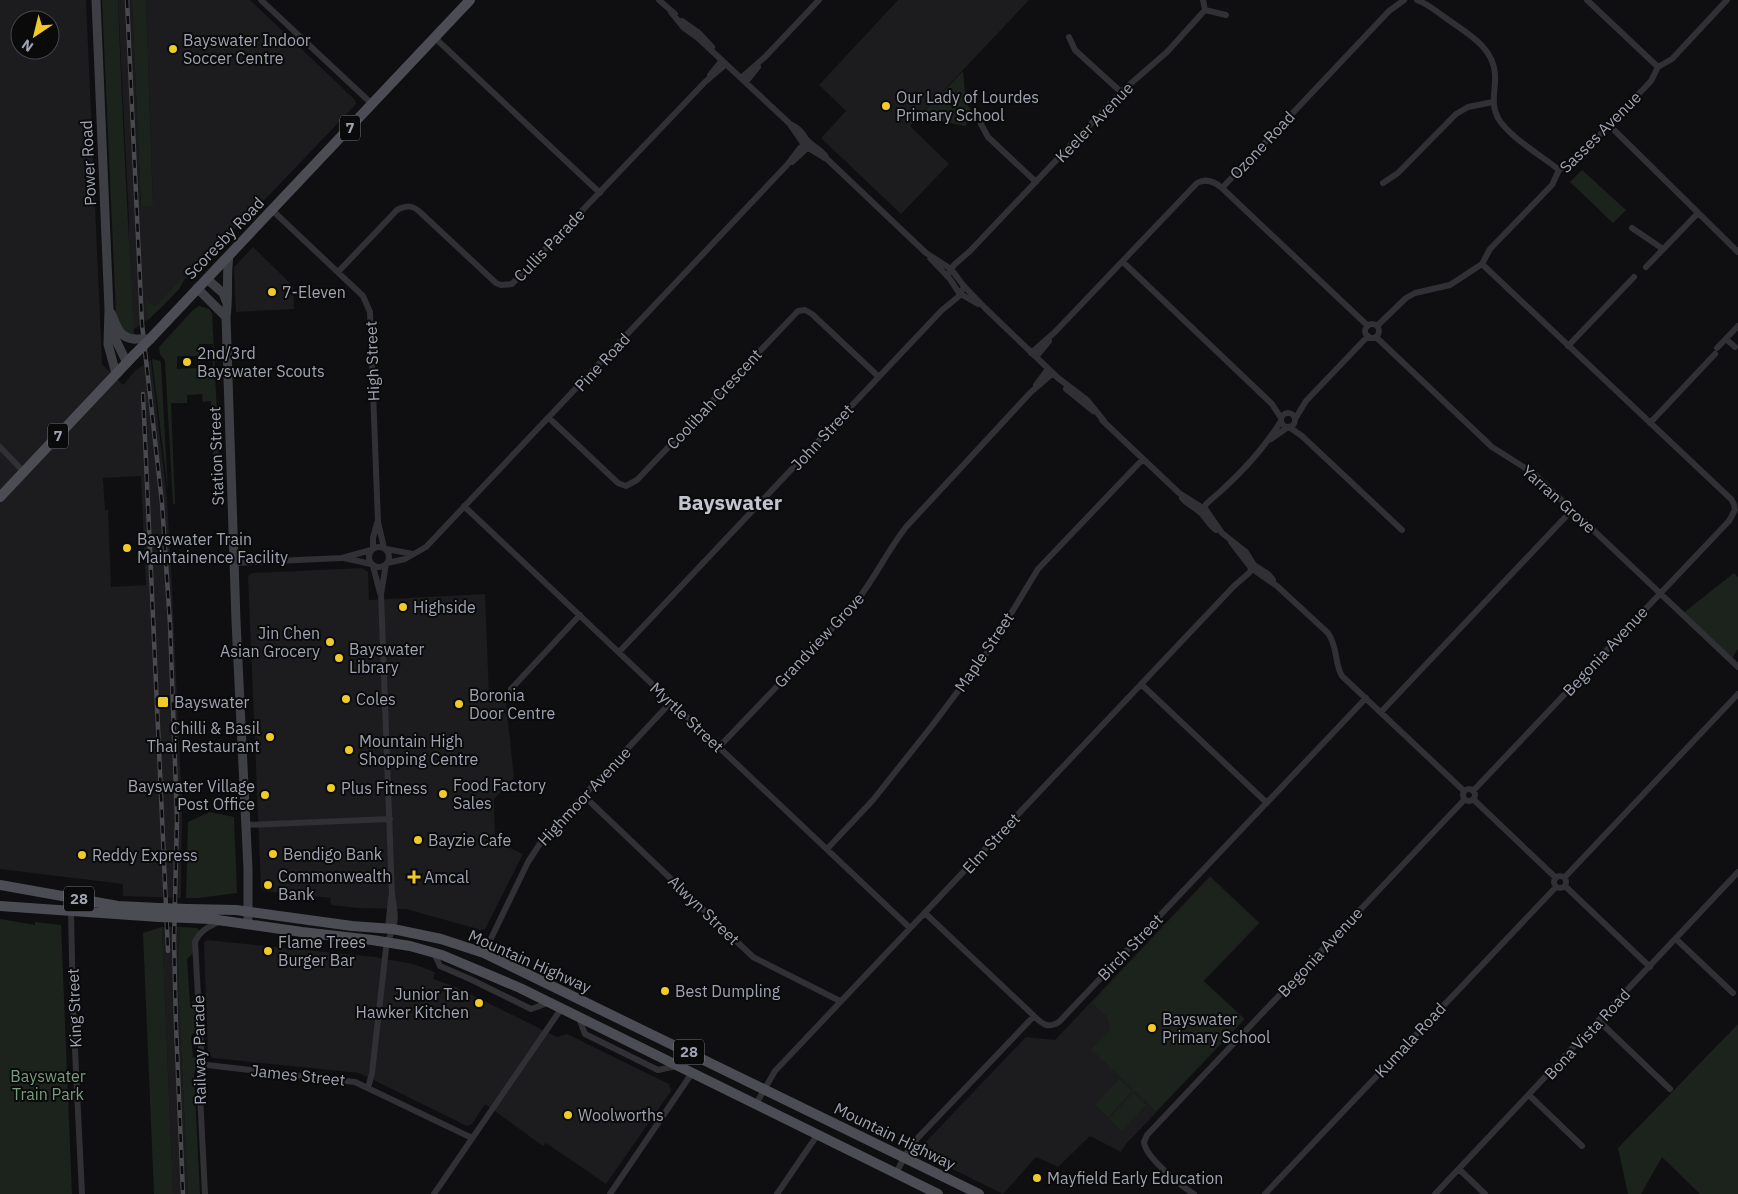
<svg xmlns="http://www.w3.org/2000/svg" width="1738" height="1194" viewBox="0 0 1738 1194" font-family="'IBM Plex Sans',sans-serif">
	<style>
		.built { fill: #1c1b1d; fill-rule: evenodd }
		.green { fill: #1c231d; fill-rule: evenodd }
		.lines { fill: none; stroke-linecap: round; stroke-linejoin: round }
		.street { stroke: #303035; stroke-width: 6 }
		.secondary { stroke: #3e3f45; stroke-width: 9 }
		.primary { stroke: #4c4d54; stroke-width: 10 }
		.rail-casing { stroke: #494a50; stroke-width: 4.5 }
		.rail { stroke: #0a0a0b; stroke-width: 2.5; stroke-dasharray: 8; stroke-linecap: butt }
		.secondary-bridge { stroke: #3e3f45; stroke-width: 9 }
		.primary-bridge { stroke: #4c4d54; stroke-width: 10 }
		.poi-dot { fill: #f0cb28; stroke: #0a0a0b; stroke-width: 2 }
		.labels { text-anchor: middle; stroke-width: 4; stroke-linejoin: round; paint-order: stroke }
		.shield { fill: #0a0a0b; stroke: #73757f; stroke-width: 1 }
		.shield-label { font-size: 15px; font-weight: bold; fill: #a0a3b1 }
		.poi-label { font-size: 16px; fill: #a0a3b1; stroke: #0a0a0b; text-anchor: start }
		.street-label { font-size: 16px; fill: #a0a3b1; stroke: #0a0a0b }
		.park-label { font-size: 16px; fill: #779d7f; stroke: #0a0a0b }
		.district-label { font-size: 21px; font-weight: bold; fill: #c1c3ce; stroke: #0a0a0b }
	</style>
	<rect width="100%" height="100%" fill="#0f0f11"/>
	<path class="built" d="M0,0H86L102,364L123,385L136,370L151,360L167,499L172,587L182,808L181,898L123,896V884L0,869ZM20,20H50V50H20ZM141,476L146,585L111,587L108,510H105L103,478Z
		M118,0H132L141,206H153L146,0H250L355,100L356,104L255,210L219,244L184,280L179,289L165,304L150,318L133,330L129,268V220Z
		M898,0H1029L910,126L949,164L901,214L821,138L846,111L819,85Z
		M253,247L293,286L294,309L236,312L234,267Z
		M362,568L368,572L369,600L485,594L489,696H495L496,699L506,702L514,778L494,799L495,841L523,854L485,929L481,930L406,909L358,908L331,905L330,898L264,891L261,887L248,576L252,573Z
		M1210,876L1260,923L1204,981L1245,1019L1126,1144L1121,1152L1090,1136L1058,1167L1036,1157L1003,1194L926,1156L919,1155L918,1150L1026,1037L1055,1040Z
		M162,927H180L178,962L179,1003L188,1194H173Z
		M207,940L375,957L413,964L435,972L433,979L456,987L557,1037L567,1034L669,1084L671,1091L606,1184L546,1143L543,1146L485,1104L472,1124L467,1126L359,1073L213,1058L208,1054L204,943Z"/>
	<path class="green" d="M102,0H118C122,112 128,224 134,335H129L118,323L116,314Z
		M132,0H146L153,206H141Z
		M963,71L966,103L973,112L967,120L966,126L919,117Z
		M1582,170L1626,210L1613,223L1570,182Z
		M182,278L184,280L179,289L148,320L145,291L148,303L156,306Z
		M199,306L209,309L212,313L219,454L213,455L211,401L203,402L202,394L187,395V403H171L175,504H173L165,361L160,354L159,347L193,310ZM199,344H213V370H199ZM177,356H198V368L177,369Z
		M152,359L160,361L161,364L168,492Z
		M1734,573L1738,577V649L1731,660L1682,614Z
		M210,812L234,817L237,893L198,898H186L188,822Z
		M1210,877L1258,923L1203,981L1244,1019L1156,1111L1091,1049L1110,1029L1107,1016L1092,1003Z
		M0,919L35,925V922L61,925L72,1194H0Z
		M162,927L173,1194H154L143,933Z
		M180,927L197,928L199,930L192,943L193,953L187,959L190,1004L195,1000L197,1030L191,1036L193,1058L197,1056L200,1063L195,1070L194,1075L200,1194H188L179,1003L178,962Z
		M1738,1024V1194H1700L1662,1157L1641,1194H1628L1618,1148Z
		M1119,1079L1132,1091L1108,1117L1095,1105Z
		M1133,1093L1146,1105L1122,1131L1109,1119Z"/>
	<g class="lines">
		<path class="street" d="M261,0L372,104
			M659,0L675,14
			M1203,0L1205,10
			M1417,0C1428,4 1437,12 1446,18C1466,33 1493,46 1495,74C1496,90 1490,103 1498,118C1509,137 1542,156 1559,170
			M1587,0L1658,67
			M671,12L684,28L698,38L789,123L805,146L828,160L926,253L951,269L963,285L985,308L1058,378L1087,400L1104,421
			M682,21L699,33L712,47
			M1069,37L1075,50L1121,92
			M435,38L600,193
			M710,75L722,60
			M741,78L765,57L819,0
			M746,82L758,67
			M981,124L988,137L1036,182
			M792,125C800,129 802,133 807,140C813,147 821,149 826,157
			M1609,125L1738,252
			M792,162L804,151L808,146
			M1383,183L1398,173L1456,114L1468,107L1493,102
			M1222,188L1368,326
			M272,210L363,296L370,312L378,522L384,548
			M1632,228L1663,249
			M930,258L950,279L959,293L978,304
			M1123,262L1272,404L1281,418
			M1646,267L1698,213
			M338,272L397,210C407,205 413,205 421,213L496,283L501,285L512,284L705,82L726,64
			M947,276L954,265L970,251L1121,92L1167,52L1205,10L1226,15
			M1365 331a7 7 0 1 1 14 0a7 7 0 1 1-14 0Z
			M1377,326L1406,298L1415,293L1450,285L1482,264L1490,249L1552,185L1559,170L1575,161L1651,81L1658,67L1672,59L1727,0
			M1376,337L1492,447L1533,473L1738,667
			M1726,339L1735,347
			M1568,346L1634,277
			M1717,348L1738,326
			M1031,353L1055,332L1197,183C1206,178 1214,181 1222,188L1389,11L1404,0
			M1036,357L1049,341
			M1036,385L1048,369
			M1066,389L1093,411
			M1281 420a7 7 0 1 1 14 0a7 7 0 1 1-14 0Z
			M549,418L618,483L626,486L637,480L798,311L805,310L812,314L879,377
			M1295,419L1306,401L1368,336
			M1102,420L1179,493L1206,510L1222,533L1246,552L1254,565L1268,574L1273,580
			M1650,423L1715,354
			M1289,427L1302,436L1402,530
			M1271,439L1288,427
			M0,447L24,472
			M1182,498C1188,505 1196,508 1202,514C1207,520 1210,526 1216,530
			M464,506L910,928
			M1201,513C1205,502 1214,498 1222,490C1244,470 1265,447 1281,421
			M1231,542L1251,568L1277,586L1328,633C1338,647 1334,662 1342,676L1464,791
			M369 557a10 10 0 1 1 20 0a10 10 0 1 1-20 0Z
			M373,548V538L377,523
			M386,549L413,554
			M344,558L371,564
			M234,563L342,558L371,550
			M387,563L405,559L426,547L787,165L800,148L809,142
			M386,564L381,594L392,895C396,917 397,921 387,943
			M373,566L380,593
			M619,652L942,310L958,297L964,287
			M1141,684L1267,803
			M511,689L580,615
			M1381,712L1572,510
			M719,747L848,612C871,586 885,554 906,527L1031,392L1053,373
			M1463 795a6 6 0 1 1 12 0a6 6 0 1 1-12 0Z
			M1473,791L1729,521L1735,510L1734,504L1731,499L1482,264
			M584,796L753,957L840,1001
			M1473,799L1556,878
			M245,825L390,819
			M827,849L873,800L931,727L989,650L1038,569L1143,459
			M1554 882a6 6 0 1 1 12 0a6 6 0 1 1-12 0Z
			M1565,877L1738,694
			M1565,886L1650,967
			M71,911L73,1009L82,1194
			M925,913L1034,1016
			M388,930L391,898
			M1676,939L1733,993
			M434,953L440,966L470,979L531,1009L548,1003
			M484,953L528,862L543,839L671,702
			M579,1018L585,1034L658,1070L677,1066
			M1599,1021L1670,1089
			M202,1068L207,1065L355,1082L472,1138
			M368,1088L372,1073L387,940
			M1529,1095L1582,1146
			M756,1104L775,1071L1234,586L1249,573L1254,565
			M1459,1169L1485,1194
			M896,1173L911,1145L1034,1016C1042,1024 1048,1029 1059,1022L1366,698
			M205,1194L199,1074L202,1068L195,942C200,930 210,926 221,921
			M434,1194L561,1009
			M610,1194L692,1073
			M777,1194L818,1134
			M1194,1194C1181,1186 1145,1157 1144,1142L1147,1135L1464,800
			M1265,1194L1556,887
			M1435,1194L1738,872"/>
		<path class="secondary" d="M96,0L109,309L108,344L116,374
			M229,255C226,276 229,296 226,317L236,621L248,869V924
			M207,279L223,293L226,301
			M197,288L226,317
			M111,313C117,326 119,338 134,339
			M111,330L127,363"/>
		<path class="primary" d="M150,339L470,0
			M0,497L134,355
			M0,885L118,906L159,908
			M0,906L159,917
			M188,909L236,910L352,926L393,929L441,939L484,953L979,1194
			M188,918L211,919L302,932L372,940L410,946L442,955L520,988L938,1194"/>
		<g class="rail-casing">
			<path id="rail" d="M127,0L142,324L162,503L170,624L177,819L174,940L176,1026L183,1194
				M143,394L168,951"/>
		</g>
		<use href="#rail" class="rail"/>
		<path class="secondary-bridge" d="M134,339H150"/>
		<path class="primary-bridge" d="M134,355L150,339
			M159,908L188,909
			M159,917L188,918"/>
	</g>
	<g class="poi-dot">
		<circle cx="173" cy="49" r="5"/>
		<circle cx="886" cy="106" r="5"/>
		<circle cx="272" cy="292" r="5"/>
		<circle cx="187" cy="362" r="5"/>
		<circle cx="127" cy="548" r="5"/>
		<circle cx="403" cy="607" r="5"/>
		<circle cx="330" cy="642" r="5"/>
		<circle cx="339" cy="658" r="5"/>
		<circle cx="346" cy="699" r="5"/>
		<rect x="157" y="696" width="12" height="12" rx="2.5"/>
		<circle cx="459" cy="704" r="5"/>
		<circle cx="270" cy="737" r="5"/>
		<circle cx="349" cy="750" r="5"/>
		<circle cx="331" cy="788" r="5"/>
		<circle cx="443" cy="794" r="5"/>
		<circle cx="265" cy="795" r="5"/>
		<circle cx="418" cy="840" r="5"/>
		<circle cx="273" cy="854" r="5"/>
		<circle cx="82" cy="855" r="5"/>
		<path d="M411.5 869.5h5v5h5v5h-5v5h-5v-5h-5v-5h5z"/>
		<circle cx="268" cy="885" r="5"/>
		<circle cx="268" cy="951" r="5"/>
		<circle cx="665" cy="991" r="5"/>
		<circle cx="479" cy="1003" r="5"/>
		<circle cx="1152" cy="1028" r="5"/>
		<circle cx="568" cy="1115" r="5"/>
		<circle cx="1037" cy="1178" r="5"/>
	</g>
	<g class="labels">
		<g class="shield">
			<rect x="340" y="115.5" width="20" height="25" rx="4"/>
			<rect x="48" y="423.5" width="20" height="25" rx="4"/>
			<rect x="64" y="886.5" width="30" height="25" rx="4"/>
			<rect x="674" y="1039.5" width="30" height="25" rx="4"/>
		</g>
		<g class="shield-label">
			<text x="350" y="133">7</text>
			<text x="58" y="441">7</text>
			<text x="79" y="904">28</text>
			<text x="689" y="1057">28</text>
		</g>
		<g class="poi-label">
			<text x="183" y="46">Bayswater Indoor<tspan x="183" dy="18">Soccer Centre</tspan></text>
			<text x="896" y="103">Our Lady of Lourdes<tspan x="896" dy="18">Primary School</tspan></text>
			<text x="282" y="298">7-Eleven</text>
			<text x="197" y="359">2nd/3rd<tspan x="197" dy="18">Bayswater Scouts</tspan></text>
			<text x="137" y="545">Bayswater Train<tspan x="137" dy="18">Maintainence Facility</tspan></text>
			<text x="413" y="613">Highside</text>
			<text x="320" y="639" text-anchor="end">Jin Chen<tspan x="320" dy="18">Asian Grocery</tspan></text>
			<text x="349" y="655">Bayswater<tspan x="349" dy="18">Library</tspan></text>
			<text x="469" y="701">Boronia<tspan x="469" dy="18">Door Centre</tspan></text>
			<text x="356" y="705">Coles</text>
			<text x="174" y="708">Bayswater</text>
			<text x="260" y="734" text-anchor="end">Chilli &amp; Basil<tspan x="260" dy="18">Thai Restaurant</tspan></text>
			<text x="359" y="747">Mountain High<tspan x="359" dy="18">Shopping Centre</tspan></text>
			<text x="453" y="791">Food Factory<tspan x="453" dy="18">Sales</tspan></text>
			<text x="255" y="792" text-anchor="end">Bayswater Village<tspan x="255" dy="18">Post Office</tspan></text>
			<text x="341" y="794">Plus Fitness</text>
			<text x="428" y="846">Bayzie Cafe</text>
			<text x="283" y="860">Bendigo Bank</text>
			<text x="92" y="861">Reddy Express</text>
			<text x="278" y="882">Commonwealth<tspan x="278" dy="18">Bank</tspan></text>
			<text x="424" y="883">Amcal</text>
			<text x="278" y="948">Flame Trees<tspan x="278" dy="18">Burger Bar</tspan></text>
			<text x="675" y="997">Best Dumpling</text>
			<text x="469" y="1000" text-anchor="end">Junior Tan<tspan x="469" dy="18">Hawker Kitchen</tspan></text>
			<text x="1162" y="1025">Bayswater<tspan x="1162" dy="18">Primary School</tspan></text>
			<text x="578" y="1121">Woolworths</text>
			<text x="1047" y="1184">Mayfield Early Education</text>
		</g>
		<g class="street-label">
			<text transform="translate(1094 122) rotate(-46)" y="6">Keeler Avenue</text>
			<text transform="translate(1600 132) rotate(-45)" y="6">Sasses Avenue</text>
			<text transform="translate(1262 145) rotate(-47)" y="6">Ozone Road</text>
			<text transform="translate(88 163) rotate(-93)" y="6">Power Road</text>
			<text transform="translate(224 238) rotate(-46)" y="6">Scoresby Road</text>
			<text transform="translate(549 245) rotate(-46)" y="6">Cullis Parade</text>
			<text transform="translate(372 361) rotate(-92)" y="6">High Street</text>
			<text transform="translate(602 362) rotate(-47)" y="6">Pine Road</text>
			<text transform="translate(714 399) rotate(-47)" y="6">Coolibah Crescent</text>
			<text transform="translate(822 437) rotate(-47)" y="6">John Street</text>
			<text transform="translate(216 456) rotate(-92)" y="6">Station Street</text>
			<text transform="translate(1559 499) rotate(42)" y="6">Yarran Grove</text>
			<text transform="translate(819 640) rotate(-47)" y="6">Grandview Grove</text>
			<text transform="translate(1605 651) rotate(-47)" y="6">Begonia Avenue</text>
			<text transform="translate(984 652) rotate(-56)" y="6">Maple Street</text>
			<text transform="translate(687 717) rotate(43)" y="6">Myrtle Street</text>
			<text transform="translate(584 796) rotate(-47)" y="6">Highmoor Avenue</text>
			<text transform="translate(991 843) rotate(-47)" y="6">Elm Street</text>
			<text transform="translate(704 910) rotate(44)" y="6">Alwyn Street</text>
			<text transform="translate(1130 947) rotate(-46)" y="6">Birch Street</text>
			<text transform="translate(1320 952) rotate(-47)" y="6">Begonia Avenue</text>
			<text transform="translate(530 961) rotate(24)" y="6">Mountain Highway</text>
			<text transform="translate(74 1008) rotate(-92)" y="6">King Street</text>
			<text transform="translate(1587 1034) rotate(-47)" y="6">Bona Vista Road</text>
			<text transform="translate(1410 1040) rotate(-47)" y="6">Kumala Road</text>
			<text transform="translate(199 1050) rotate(-91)" y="6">Railway Parade</text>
			<text transform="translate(298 1075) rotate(6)" y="6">James Street</text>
			<text transform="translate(895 1136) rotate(26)" y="6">Mountain Highway</text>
		</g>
		<g class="park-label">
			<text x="48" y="1082">Bayswater<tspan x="48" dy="18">Train Park</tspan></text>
		</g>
		<g class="district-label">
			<text x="730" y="510">Bayswater</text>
		</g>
	</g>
	<g transform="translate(35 35) rotate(215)"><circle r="24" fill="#0a0a0b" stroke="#46474d"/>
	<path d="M0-4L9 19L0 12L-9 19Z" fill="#f0cb28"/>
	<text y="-8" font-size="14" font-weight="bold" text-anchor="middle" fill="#a0a3b1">N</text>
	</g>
</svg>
